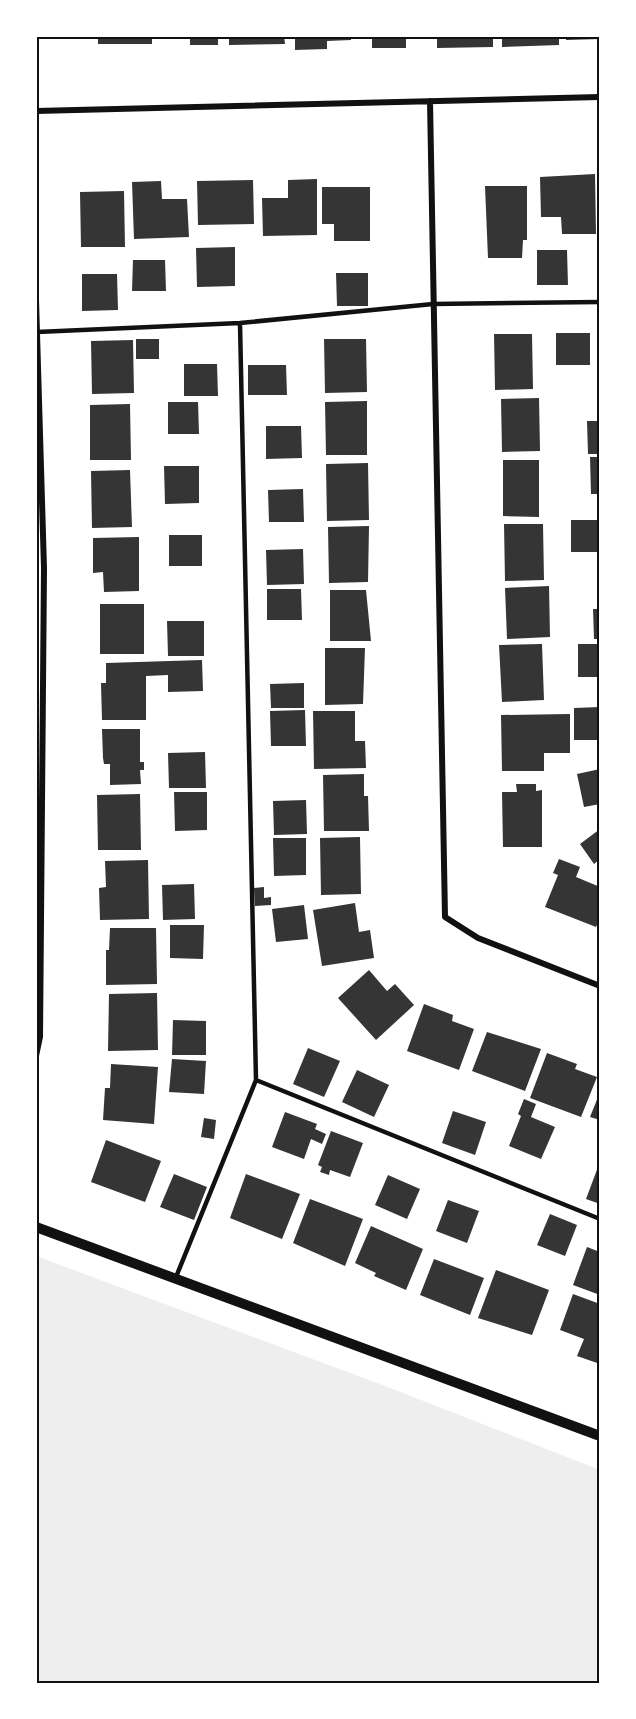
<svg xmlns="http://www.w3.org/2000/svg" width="636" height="1719" viewBox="0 0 636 1719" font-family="Montserrat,sans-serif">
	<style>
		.green { fill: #eee }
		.building { fill: #353535 }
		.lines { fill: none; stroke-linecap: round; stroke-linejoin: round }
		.service { stroke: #111; stroke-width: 4.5 }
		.minor { stroke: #111; stroke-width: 6 }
		.tertiary { stroke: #111; stroke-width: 10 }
		.neatline { fill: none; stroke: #111; stroke-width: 2 }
	</style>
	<rect width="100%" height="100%" fill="#fff"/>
	<path class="green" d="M36,1256L385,1386L600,1470V1683H36Z"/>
	<path class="building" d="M98,36H152V44H98Z
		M190,36H218V45H190Z
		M229,36H284L285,44L229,45Z
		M295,36H351V40L327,41V49L295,50Z
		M372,36H428V39H406V48H372Z
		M437,36H493V47L437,48Z
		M502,36H559V45L502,47Z
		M566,36H600V39L566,40Z
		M595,174L596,234H562L561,217H541L540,177Z
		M317,179V235L263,236L262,198H288V180Z
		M253,180L254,224L198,225L197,181Z
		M161,181L162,199H187L189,237L134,239L132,182Z
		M485,186H527V240H523L522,258H488Z
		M322,187H370V241H334V224H322Z
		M124,191L125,247H81L80,192Z
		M235,247V286L197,287L196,248Z
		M537,250H567L568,285H537Z
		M133,260H165L166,291H132Z
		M336,273H368V306H337Z
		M82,274H117L118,310L82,311Z
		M556,333H590V365H556Z
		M494,334H532L533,389L495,390Z
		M136,339H159V359H136Z
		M324,339H366L367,392L325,393Z
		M133,340L134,393L92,394L91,341Z
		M184,364H217L218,396H184Z
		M248,365H286L287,395H248Z
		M539,398L540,451L502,452L501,399Z
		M367,401V455H326L325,402Z
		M168,402H198L199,434H168Z
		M130,404L131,460H90V405Z
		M587,421H600V454H588Z
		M266,426H301L302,458L266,459Z
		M590,457H600V494H591Z
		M503,460H539V517L503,516Z
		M368,463L369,520L327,521L326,464Z
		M164,466H199V503L165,504Z
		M130,470L132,527L92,528L91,471Z
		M303,489L304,522H269L268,490Z
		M571,520H600V552H571Z
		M504,524H543L544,580L505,581Z
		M369,526L368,582L329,583L328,527Z
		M169,535H202V566H169Z
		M139,537V591L104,592L103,572L93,573V538Z
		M303,549L304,584L267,585L266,550Z
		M549,586L550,637L507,639L505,588Z
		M267,589H301L302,620H267Z
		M330,590H366L371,641H330Z
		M100,604H144V654H100Z
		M593,609H600V639H594Z
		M167,621H204V656H168Z
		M542,644L544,700L502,702L499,645Z
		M578,644H600V677H578Z
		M325,648H365L363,704L325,705Z
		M202,660L203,691L168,692V675L146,676V720H102L101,683H106V663Z
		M304,683V708H271L270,684Z
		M600,707V740H574V708Z
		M305,710L306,746H271L270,711Z
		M313,711H355V741H365L366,768L314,769Z
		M570,714V753H544V771H502L501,715Z
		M102,729H140V762H144V770H140L141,784L110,785V764H104L103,758Z
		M205,752L206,788H169L168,753Z
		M600,769V804L584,807L577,774Z
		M364,774V796H368L369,831H324L323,775Z
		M516,784H536V791L542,790V847H503L502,792H517Z
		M174,792H207V830L175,831Z
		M140,794L141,850H98L97,795Z
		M306,800L307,834L274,835L273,801Z
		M600,829V859L594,864L580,844Z
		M360,837L361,894L321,895L320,838Z
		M273,838H306V875L274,876Z
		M559,859L580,867L576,877L600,887V918L596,927L545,907L558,875L553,873Z
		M148,860L149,919L100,920L99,888L106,887L105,861Z
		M194,884L195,919L163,920L162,885Z
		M264,887V898L271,897V905L255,906L254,888Z
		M355,903L359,932L370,930L374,958L322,966L313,910Z
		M304,905L308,939L276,942L272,909Z
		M170,925H204L203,959L170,958Z
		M110,928H156L157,984L106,985V950H109Z
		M369,970L387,991L395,984L414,1005L376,1040L338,998Z
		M157,993L158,1050L108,1051L109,994Z
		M424,1004L453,1015L452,1021L474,1029L459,1070L407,1051Z
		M173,1020L206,1021V1055H172Z
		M487,1032L541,1049L525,1091L472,1071Z
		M308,1048L340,1061L324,1097L293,1084Z
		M547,1053L577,1064L575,1069L597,1077L581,1117L530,1098Z
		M172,1059L206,1061L204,1094L169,1092Z
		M111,1064L158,1067L154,1124L103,1120L105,1088H110Z
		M357,1070L389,1085L374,1117L342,1102Z
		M600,1092V1120L590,1117Z
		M524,1099L536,1104L531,1117L555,1127L541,1159L509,1146L521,1116L518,1114Z
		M453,1111L486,1122L475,1155L442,1143Z
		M285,1112L317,1124L315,1129L326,1134L322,1144L311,1139L304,1159L272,1147Z
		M204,1118L216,1120L214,1139L201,1137Z
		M331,1131L363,1143L350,1177L330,1170L329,1175L320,1172L322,1167L318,1165Z
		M106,1140L161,1161L145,1202L91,1182Z
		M598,1167H600V1204L586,1199Z
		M174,1174L207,1187L194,1220L160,1207Z
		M246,1174L300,1194L282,1239L230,1218Z
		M388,1175L420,1189L407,1219L375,1205Z
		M310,1199L363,1219L345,1266L293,1243Z
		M448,1200L479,1211L467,1243L436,1231Z
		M550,1214L577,1225L565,1256L537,1245Z
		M371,1226L423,1249L406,1290L374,1276L376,1273L355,1263Z
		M587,1247L600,1252V1295L573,1285Z
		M434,1259L484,1278L470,1315L420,1295Z
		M496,1270L549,1290L532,1335L478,1318Z
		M573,1294L600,1304V1364L577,1356L584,1339L560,1330Z"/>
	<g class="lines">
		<path class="service" d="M600,302L433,304L240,323L256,1080L600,1219
			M37,332L240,323
			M176,1277L256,1080"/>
		<path class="minor" d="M430,101L445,917L478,938L600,986
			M36,111L600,97
			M36,300L44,568L40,1037L36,1056"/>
		<path class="tertiary" d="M36,1227L600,1436"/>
	</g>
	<rect width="636" height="1719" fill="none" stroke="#ffffff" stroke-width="75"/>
	<rect x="38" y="38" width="560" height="1644" class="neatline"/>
</svg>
